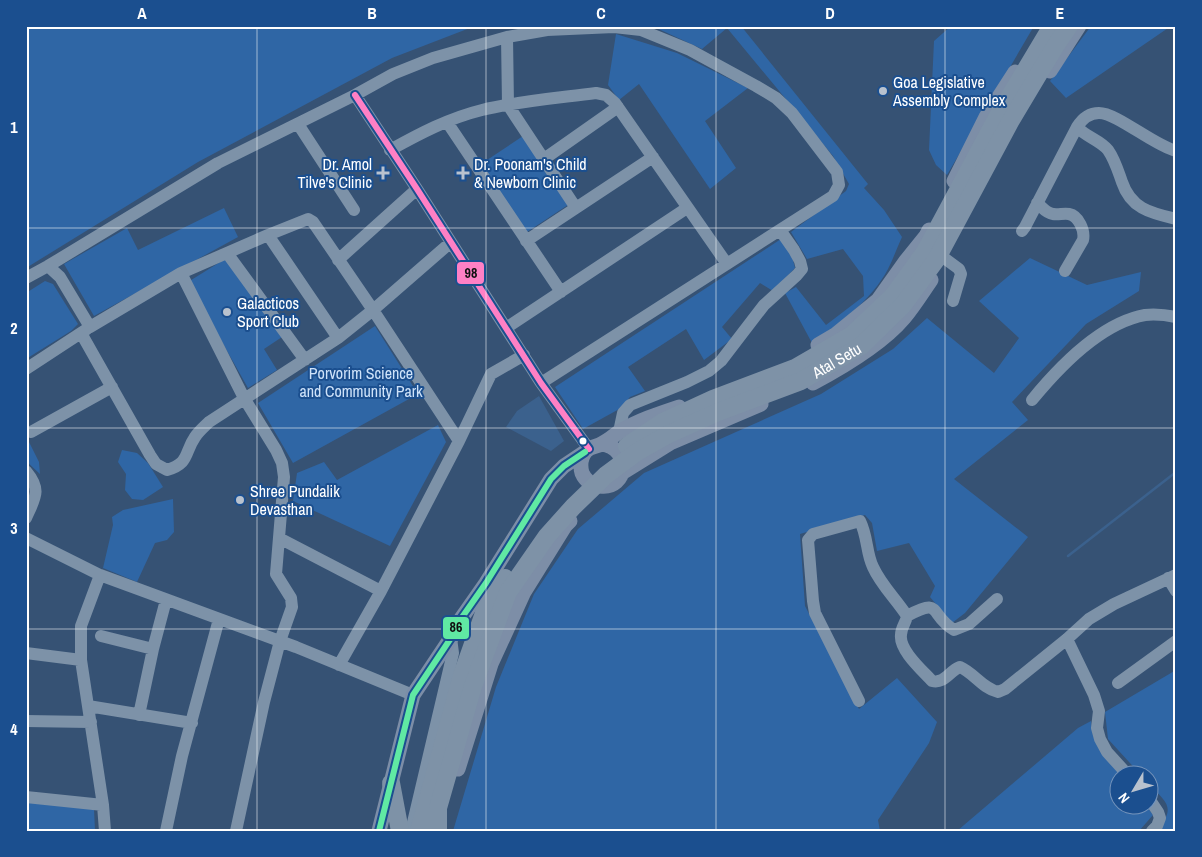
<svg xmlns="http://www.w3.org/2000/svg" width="1202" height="857" viewBox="0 0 1202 857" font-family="'Archivo Narrow',sans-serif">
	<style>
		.green { fill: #2f66a5 }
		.water { fill: #3b618d }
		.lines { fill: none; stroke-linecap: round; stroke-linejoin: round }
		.stream { stroke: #3b618d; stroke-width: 2.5 }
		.minor { stroke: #7d92a8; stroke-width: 12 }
		.major { stroke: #7d8ea7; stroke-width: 15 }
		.highway { stroke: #7e92a7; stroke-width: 18 }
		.bus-1-casing { stroke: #1b4f8f; stroke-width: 10 }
		.bus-2-casing { stroke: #1b4f8f; stroke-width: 10 }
		.bus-1 { stroke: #ff80c5; stroke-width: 6 }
		.bus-2 { stroke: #60e9a3; stroke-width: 6 }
		.grid { fill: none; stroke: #fff; stroke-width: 1; stroke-opacity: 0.55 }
		.poi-dot { fill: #b9c2ce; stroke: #1b4f8f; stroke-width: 2 }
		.bus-dot { fill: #fff; stroke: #1b4f8f; stroke-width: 2 }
		.labels { text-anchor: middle; stroke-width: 4; stroke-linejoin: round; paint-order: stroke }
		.poi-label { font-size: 16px; fill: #fff; stroke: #1b4f8f; text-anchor: start }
		.street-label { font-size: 16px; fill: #fff; stroke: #1b4f8f }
		.park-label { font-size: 16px; fill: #cfe3fa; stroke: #1b4f8f }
		.line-badge { stroke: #1b4f8f; stroke-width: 2 }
		.pale-badge-label { font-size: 14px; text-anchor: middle; font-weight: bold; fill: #111 }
		.neatline { fill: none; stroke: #fff; stroke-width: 2 }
		.grid-label { font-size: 16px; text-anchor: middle; font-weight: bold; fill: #fff }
	</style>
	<rect width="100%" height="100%" fill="#365274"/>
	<path class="green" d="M26,26H475L392,58L198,162L26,268Z
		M652,26H741L868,184L864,188L884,210L902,237C897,248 893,259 888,269C871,301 840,323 812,343L785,293L796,287L826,325L864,296L863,276L843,249L807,259L791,232L846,191L849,184L833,156L727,28L702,49Z
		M951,26H1034L947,175L936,165L929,150L934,41Z
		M1091,26H1171L1066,98L1050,81Z
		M616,34L677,53L748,88L705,121L736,168L710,189L639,84L619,100L608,85Z
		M523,136L568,205L527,232L481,164Z
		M224,208L238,237L94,316L64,264L127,228L138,250Z
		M781,239L792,256L795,268L773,291L760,283L722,327L732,339L704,360L686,329L628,367L645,391L630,397L621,408L583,429L555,387Z
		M1030,258L1087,285L1141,272L1139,291L1086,324L1012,402L1028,420L954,479L1028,537L965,613L952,623L930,597L935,586L909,543L877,551L872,523L865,515L800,534L805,606L859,709L897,678L937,722L929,743L878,820L880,831H453L496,687L534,594L578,529L644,473L821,394L893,349L927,318L994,373L1019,338L979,301Z
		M225,259L282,337L264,349L277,370L248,388L188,282Z
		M45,281L53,284L78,324L71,331L26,359V293Z
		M375,326L418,394L293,463L258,403Z
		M438,425L446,442L390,546L293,501L297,473L324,462L337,480Z
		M26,436L39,462L40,474L26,461Z
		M122,450L137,453L148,463L163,487L143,500L132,499L125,490L126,474L118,462Z
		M173,499L174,532L167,540L155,543L137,582L103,568L113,525L112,517L123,510Z
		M1176,670V831H1156C1176,808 1168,804 1150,785V774H1140L1108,739L1105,712Z
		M1091,721L1093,736L1120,774V804L1146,805L1153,815L1139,831H957L1078,728Z
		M26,802L94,809L95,831H26Z"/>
	<path class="water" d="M539,396L564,441L551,451L506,427L517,411Z"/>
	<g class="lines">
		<path class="stream" d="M1068,556L1176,472"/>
		<path class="minor" d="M507,37L508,105L576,208
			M355,95L417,189L541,383L589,449
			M447,122L561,292
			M298,124L354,210
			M1077,127C1086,137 1100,140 1108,150C1115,160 1118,171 1122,182C1131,209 1151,213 1176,219
			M390,150C419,134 449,118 482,110C519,101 558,98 596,93L606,95L615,103L727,264
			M544,159L618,107
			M1037,203C1042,207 1046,213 1053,214C1058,215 1064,213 1069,214C1079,216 1085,231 1083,240L1065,271
			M1022,231L1025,227L1077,127C1082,119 1089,113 1099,113C1117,113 1153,145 1176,151
			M526,241L653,157
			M450,243L373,310L459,441
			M227,253L305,360
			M944,258L959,269L961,274L953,301
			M338,260L417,189
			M48,266L218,163L355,95L393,74L433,58L507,37L547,30L614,27L641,30L690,50L756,86L776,98L792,113L837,172L839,185L833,196L541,383
			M181,273L268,235L308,219L313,222L373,310L338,338L268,235
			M26,278L48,266L60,277L90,327L181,273L244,398L276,450L282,463L284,477L276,574L291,598L292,607L280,641L264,702L236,831
			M506,328L687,208
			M81,333L150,455L156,464L167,470C190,463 184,453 195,437C199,431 204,427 209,422L338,338
			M26,369L87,329
			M1032,400C1059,367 1101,323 1145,315C1154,314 1166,315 1176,317
			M31,432L112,387
			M619,432L623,413L630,405L687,382L709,371L721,361L764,305L797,275L802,269L800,261L794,250L780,230
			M26,471C42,490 35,498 26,518
			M26,538L100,575L296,647L413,695
			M279,538L381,591L339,665
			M100,575L81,626V660L103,805L105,831
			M1168,578L1176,591
			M381,591L459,441L491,374L524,355
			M907,616C943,597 928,614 954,630L969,624L997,599
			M101,636L153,649
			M1067,639L1094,695L1099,711L1097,728L1100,739L1107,752L1127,774
			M26,653L81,660
			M1118,683L1176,641
			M859,701L815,613L813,601L808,540L813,534L860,521C868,537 866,553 873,567C881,585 896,599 907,616C906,623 901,627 901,635C899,650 922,670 932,681C945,684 949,671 960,667C974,673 982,688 998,692L1005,689L1067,639L1089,619L1114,604L1176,575
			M88,706L192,723
			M139,715L153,649L166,600
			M26,721L91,722
			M26,797L103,805
			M1150,800L1158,812L1160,818L1157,826L1152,831
			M166,831L182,756L219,619
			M411,831L453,653L451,638"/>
		<path class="major" d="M1050,71L1079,26
			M954,181L986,117L1015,72
			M818,345L835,335L878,300L905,262L926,236L929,230
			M813,383C843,367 882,344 904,318C914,306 922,293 931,280
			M602,444C632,448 628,490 600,486C592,486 585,480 582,473C580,466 581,457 586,451C591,446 597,447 603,443C609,440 613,436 619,432C637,421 658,414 679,407
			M622,473L672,442L761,404
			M458,769L491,664L524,592L565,526L570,521
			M379,831L413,695L451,638L458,623L486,583L551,479L564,466L585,452"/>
		<g class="highway">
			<path d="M627,446L663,422L713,399L795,368L852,335L893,296L925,252L998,116L1052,26"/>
			<path d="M391,783L400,831"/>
			<path d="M419,831L463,672L484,613L505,578"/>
			<path id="s1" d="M438,831V808L473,686L508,592L547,536L573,507L606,475L637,452L669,434L718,412L801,381L861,346L903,305L936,260L1010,122L1056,45L1069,26"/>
		</g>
		<g class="bus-1-casing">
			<path id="bus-1" d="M355,95L417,189L541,383L589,449"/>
		</g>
		<g class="bus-2-casing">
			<path id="bus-2" d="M379,831L413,695L451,638L458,623L486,583L551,479L564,466L585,452"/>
		</g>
		<use href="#bus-1" class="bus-1"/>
		<use href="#bus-2" class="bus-2"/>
	</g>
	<path class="grid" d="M257,26V831M486,26V831M716,26V831M945,26V831M26,228H1176M26,428H1176M26,629H1176"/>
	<g class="poi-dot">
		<circle cx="883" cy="91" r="5"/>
		<path d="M380.5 165.5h5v5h5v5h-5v5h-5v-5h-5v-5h5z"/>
		<path d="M460.5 165.5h5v5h5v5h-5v5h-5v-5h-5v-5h5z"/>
		<circle cx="227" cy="312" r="5"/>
		<circle cx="240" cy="500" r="5"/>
	</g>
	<circle class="bus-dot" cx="583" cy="441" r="4.5"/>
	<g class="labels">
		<g class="poi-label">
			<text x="893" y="88">Goa Legislative<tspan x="893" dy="18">Assembly Complex</tspan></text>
			<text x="372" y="170" text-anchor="end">Dr. Amol<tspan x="372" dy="18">Tilve's Clinic</tspan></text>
			<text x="474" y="170">Dr. Poonam's Child<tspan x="474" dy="18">&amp; Newborn Clinic</tspan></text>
			<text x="237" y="309">Galacticos<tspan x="237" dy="18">Sport Club</tspan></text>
			<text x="250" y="497">Shree Pundalik<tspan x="250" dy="18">Devasthan</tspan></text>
		</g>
		<g class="street-label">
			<text dy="6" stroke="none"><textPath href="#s1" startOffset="662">Atal Setu</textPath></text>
		</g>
		<g class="park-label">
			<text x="361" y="379">Porvorim Science<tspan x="361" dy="18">and Community Park</tspan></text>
		</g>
	</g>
	<g class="line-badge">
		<rect x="456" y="261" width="29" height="24" rx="5" fill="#ff80c5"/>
		<rect x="442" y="616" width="28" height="24" rx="5" fill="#60e9a3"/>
	</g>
	<g class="pale-badge-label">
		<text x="471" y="278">98</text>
		<text x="456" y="632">86</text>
	</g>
	<rect width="1202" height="857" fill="none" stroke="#1b4f8f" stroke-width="55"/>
	<g transform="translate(1134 790) rotate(232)"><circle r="24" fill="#1b4f8f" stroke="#7695bc"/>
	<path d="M0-4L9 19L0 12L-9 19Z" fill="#b9c2ce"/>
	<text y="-8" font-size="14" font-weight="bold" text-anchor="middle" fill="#ffffff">N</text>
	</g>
	<rect x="28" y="28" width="1146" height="802" class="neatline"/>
	<g class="grid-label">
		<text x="142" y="19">A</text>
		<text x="372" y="19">B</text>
		<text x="601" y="19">C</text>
		<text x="830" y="19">D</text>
		<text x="1060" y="19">E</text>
		<text x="14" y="133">1</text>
		<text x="14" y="334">2</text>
		<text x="14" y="534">3</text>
		<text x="14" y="735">4</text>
	</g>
</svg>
